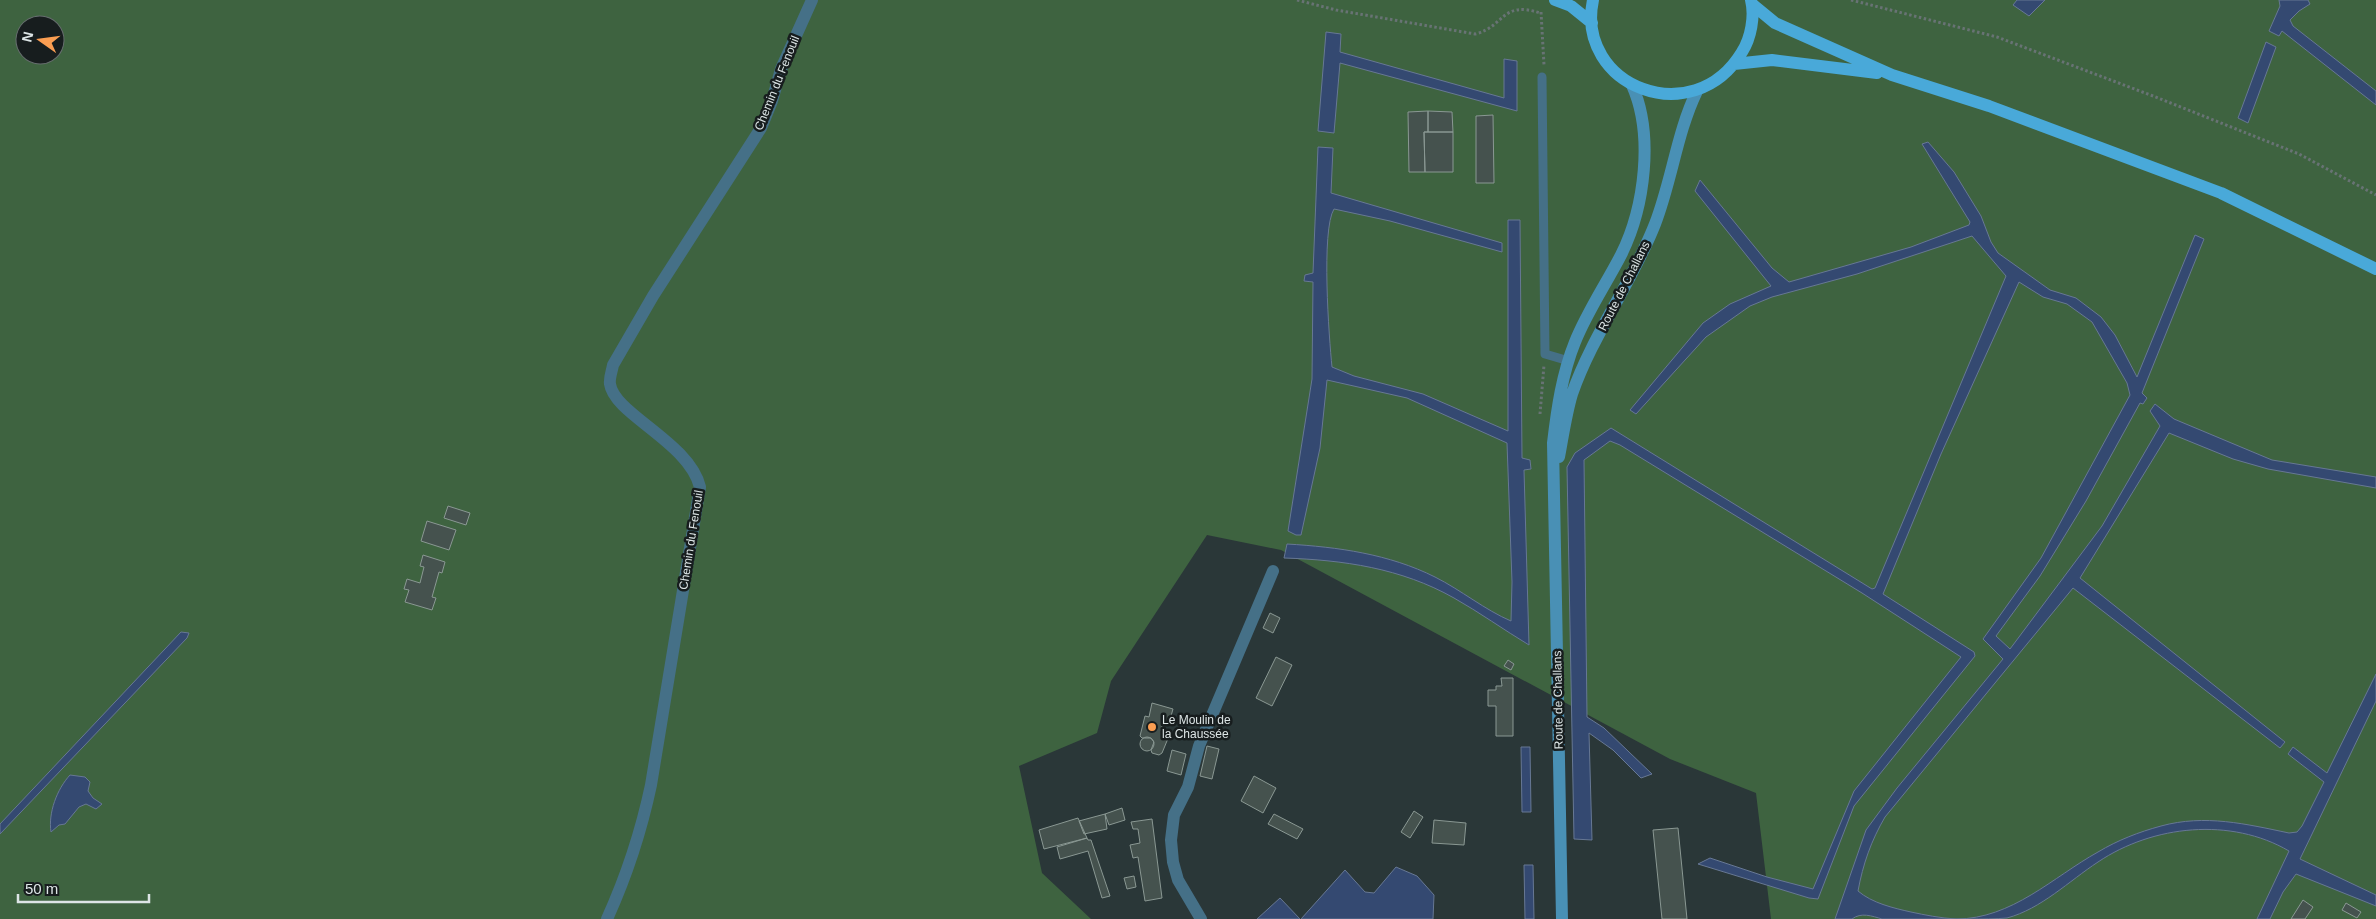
<svg xmlns="http://www.w3.org/2000/svg" width="2376" height="919" viewBox="0 0 2376 919" font-family="Arial,sans-serif">
	<style>
		.green { fill: #3e6340; fill-rule: evenodd }
		.water { fill: #344971; stroke: #677894 }
		.building { fill: #45524e; stroke: #8a9893 }
		.lines { fill: none; stroke-linecap: round; stroke-linejoin: round }
		.path { stroke: #687374; stroke-width: 3; stroke-dasharray: 2.5 2.5; stroke-linecap: butt }
		.service { stroke: #457087; stroke-width: 9 }
		.minor { stroke: #457087; stroke-width: 12 }
		.secondary { stroke: #4990b5; stroke-width: 12 }
		.primary { stroke: #49a9d9; stroke-width: 12 }
		.poi-dot { fill: #fb9e52; stroke: #171d1e; stroke-width: 2 }
		.labels { text-anchor: middle; stroke-width: 5; stroke-linejoin: round; paint-order: stroke }
		.street-label { font-size: 12px; fill: #dde5e6; stroke: #171d1e }
		.poi-label { font-size: 12px; fill: #dde5e6; stroke: #171d1e; text-anchor: start }
	</style>
	<rect width="100%" height="100%" fill="#2a3738"/>
	<path class="green" d="M0,0H2376V919H1771L1756,793L1670,759L1281,550L1207,535L1111,681L1097,733L1019,766L1042,873L1091,919H0ZM25,25H55V55H25Z"/>
	<path class="water" d="M2017,0H2045L2029,16L2013,5Z
		M2279,0H2308L2310,4L2299,11L2290,20L2293,26L2376,91V105L2282,31L2279,36L2269,31L2280,6Z
		M1326,32L1341,34L1340,52L1504,98V59L1517,61V111L1340,63L1334,133L1318,131Z
		M2266,42L2276,47L2248,123L2238,118Z
		M1928,142L1954,172L1981,216L1991,242L1998,253L2050,290L2076,298L2101,317L2115,335L2137,377L2195,235L2204,239L2142,393L2147,398L2143,404L2140,403L2086,501L2040,576L1996,636L2010,649L2102,526L2160,426L2150,411L2155,404L2174,419L2272,460L2376,477V488L2268,469L2233,459L2169,433L2080,578L2285,742L2280,748L2073,588L1885,817C1871,841 1863,864 1858,891C1872,903 1893,908 1911,912C1925,915 1940,918 1956,919C2012,919 2053,877 2098,852C2118,840 2139,832 2161,826C2205,814 2246,824 2289,833L2297,832L2302,826L2324,782L2288,754L2293,747L2327,773L2376,674V701L2300,859L2376,895V906L2296,874L2283,892L2270,919H2257L2289,851C2231,817 2153,825 2098,862C2069,881 2041,909 2007,918C1996,919 1981,919 1969,919C1940,919 1911,919 1882,919C1872,916 1861,912 1852,919H1835L1866,830L1897,788L2003,659L1983,639L2041,558L2130,395L2127,383L2092,322L2067,304L2043,297L2019,282L1941,454L1883,594L1974,652L1975,656L1854,806L1818,899L1809,898L1698,864L1710,858L1767,877L1813,889L1854,791L1961,657L1862,593L1620,445L1610,441L1584,460L1587,717L1604,728L1652,774L1641,778L1613,750L1589,733L1592,840L1574,839L1567,467L1575,453L1611,428L1872,589L1875,588L2006,276L1972,236L1857,274L1772,297L1750,306L1706,337L1636,414L1630,410L1703,323L1730,304L1771,286L1695,191L1700,180L1772,268L1789,282L1911,247L1969,225L1970,222L1922,144Z
		M1318,147L1333,148L1331,193L1502,243V252L1390,221L1334,209C1321,230 1329,338 1332,367L1354,376L1423,394L1508,431V220H1520L1522,458L1530,460L1531,469L1524,470L1529,645C1504,630 1479,612 1454,598C1401,568 1343,560 1284,558L1287,544C1338,547 1389,554 1435,577C1461,590 1485,610 1511,621L1512,582L1507,443L1407,398L1327,380L1320,448L1301,535H1296L1288,531L1312,379L1313,282L1304,281L1305,275L1313,273Z
		M181,632L189,633L187,638L0,834V824Z
		M1521,747H1530L1531,812H1522Z
		M70,775L85,777L90,782L88,791L93,798L102,804L96,809L86,804L79,807L65,824L59,825L51,832C48,813 57,789 70,775Z
		M1524,865H1533L1534,919H1525Z
		M1396,867L1417,876L1434,895L1433,919H1301L1345,870L1365,892L1374,893Z
		M1280,898L1300,919H1257Z"/>
	<path class="building" d="M1428,111L1452,112L1453,132H1428Z
		M1428,111V132H1424L1425,172H1409L1408,112Z
		M1493,115L1494,183H1476V116Z
		M1424,132H1453V172H1425Z
		M448,506L470,513L466,525L444,518Z
		M427,521L456,530L449,550L421,541Z
		M423,555L445,562L442,573L439,572L432,597L436,598L432,610L405,602L409,590L404,589L407,579L420,583L424,567L420,566Z
		M1270,613L1280,618L1273,633L1263,628Z
		M1276,657L1292,665L1272,706L1256,698Z
		M1508,660L1514,664L1511,670L1504,666Z
		M1501,678H1513V736H1496V706H1488V690H1496V686H1502Z
		M1152,703L1173,709L1169,723L1163,721L1161,731L1167,733L1169,736L1162,753L1159,755L1152,753L1151,750L1154,742L1151,738H1142L1140,736L1145,716L1149,717Z
		M1140 744a7 7 0 1 1 14 0a7 7 0 1 1-14 0Z
		M1207,746L1219,749L1212,779L1200,776Z
		M1172,750L1186,754L1181,775L1167,771Z
		M1254,776L1276,788L1263,813L1241,801Z
		M1122,808L1125,820L1109,825L1105,814Z
		M1414,811L1423,817L1410,838L1401,832Z
		M1105,814L1107,829L1084,834L1079,821Z
		M1274,814L1303,829L1297,839L1268,824Z
		M1078,818L1087,838L1044,849L1039,830Z
		M1152,819L1162,898L1145,901L1138,857L1133,858L1130,845L1140,843L1138,829H1133L1131,822Z
		M1434,820L1466,823L1464,845L1432,843Z
		M1678,828L1687,919H1662L1653,830Z
		M1087,838L1088,840H1091L1110,896L1102,898L1088,851L1060,859L1057,847Z
		M1134,876L1136,887L1127,889L1124,878Z
		M2303,900L2313,907L2305,919H2291Z
		M2346,903L2361,912L2357,918L2342,910Z"/>
	<g class="lines">
		<path class="path" d="M1297,0L1336,10L1475,34C1505,27 1501,0 1540,13
			M1851,0L1997,37L2153,96L2299,154L2376,195
			M1541,12L1544,65
			M1540,414L1544,365"/>
		<path class="service" d="M1542,77L1545,354L1569,361"/>
		<path class="minor" d="M607,919C627,875 641,832 651,785L700,487C689,442 614,414 610,384C609,378 612,371 613,365L653,296L761,128L772,101L781,69L812,0
			M1201,919L1178,880L1173,862L1171,840L1174,815L1188,787L1199,746L1273,571"/>
		<path class="secondary" d="M1559,457C1563,436 1566,414 1572,394C1593,334 1632,283 1655,224C1672,180 1677,132 1697,91
			M1562,919L1553,443C1557,409 1562,374 1575,342C1587,312 1606,284 1621,255C1645,207 1654,134 1632,85"/>
		<path class="primary" d="M1555,0L1571,6L1592,23
			M1593,0C1575,86 1693,133 1742,52C1751,38 1755,16 1751,0
			M1752,4L1775,23L1892,75L1989,106L2221,193L2376,269
			M1734,64L1772,60L1877,73"/>
	</g>
	<circle class="poi-dot" cx="1152" cy="727" r="5"/>
	<g class="labels">
		<g class="street-label">
			<text transform="translate(777 83) rotate(-68)" y="4">Chemin du Fenouil</text>
			<text transform="translate(1624 286) rotate(-63)" y="4">Route de Challans</text>
			<text transform="translate(691 540) rotate(-81)" y="4">Chemin du Fenouil</text>
			<text transform="translate(1558 700) rotate(-91)" y="4">Route de Challans</text>
		</g>
		<g class="poi-label">
			<text x="1162" y="724">Le Moulin de<tspan x="1162" dy="14">la Chaussée</tspan></text>
		</g>
	</g>
	<g transform="translate(40 40) rotate(284)"><circle r="24" fill="#171d1e" stroke="#666d6e"/>
	<path d="M0-4L9 19L0 12L-9 19Z" fill="#fb9e52"/>
	<text y="-8" font-size="14" font-weight="bold" text-anchor="middle" fill="#dde5e6">N</text>
	</g>
	<path d="M18 894v8h131v-8" fill="none" stroke="#dde5e6" stroke-width="2.5"/>
	<text x="25" y="894" font-size="15" fill="#dde5e6" stroke="#171d1e" stroke-width="4" paint-order="stroke">50 m</text>
</svg>
